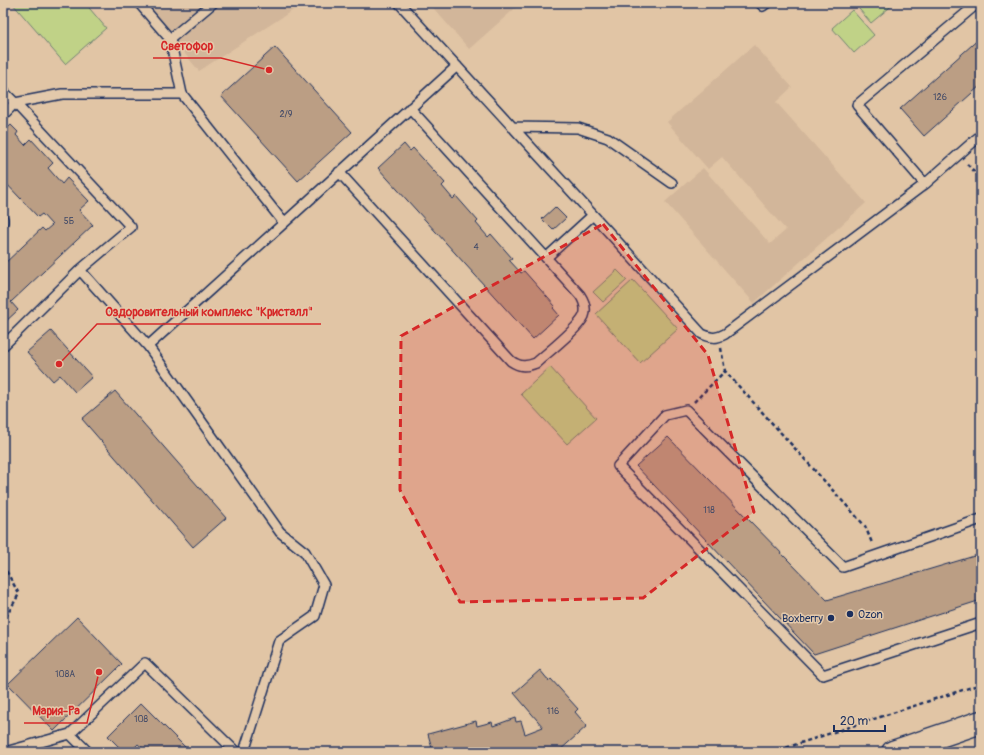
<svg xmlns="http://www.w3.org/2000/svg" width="984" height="755" viewBox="0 0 984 755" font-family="Pangolin,sans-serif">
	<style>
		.built { fill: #d2b69a }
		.green { fill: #c0d287; stroke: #6e8072 }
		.building { fill: #bb9e84; stroke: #1b2f5e }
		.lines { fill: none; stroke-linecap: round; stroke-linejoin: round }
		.service-casing { stroke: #1b2f5e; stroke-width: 12 }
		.tertiary-casing { stroke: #1b2f5e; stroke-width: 25 }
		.path { stroke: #1b2f5e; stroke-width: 2.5; stroke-dasharray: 4 3; stroke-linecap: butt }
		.service { stroke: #e3c9ab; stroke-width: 9 }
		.tertiary { stroke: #e3c9ab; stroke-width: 22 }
		.marked { fill: #d62828; fill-opacity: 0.2; stroke: #d62828; stroke-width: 3; stroke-dasharray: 8 5; stroke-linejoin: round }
		.poi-dot { fill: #1b2f5e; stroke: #e3c9ab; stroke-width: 1.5 }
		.labels { text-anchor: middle; stroke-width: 3; stroke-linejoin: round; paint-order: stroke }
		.number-label { font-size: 9px; fill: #434b68 }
		.poi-label { font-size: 11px; fill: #1b2f5e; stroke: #e3c9ab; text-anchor: start }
		.leader { fill: none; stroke: #d62828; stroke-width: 1.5 }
		.callout-dot { fill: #d62828; stroke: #e3c9ab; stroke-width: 1.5 }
		.callout-label { font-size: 12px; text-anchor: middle; font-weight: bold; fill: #d62828; stroke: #e3c9ab; stroke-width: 3; stroke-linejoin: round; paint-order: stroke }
	</style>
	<rect width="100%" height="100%" fill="#e1c5a5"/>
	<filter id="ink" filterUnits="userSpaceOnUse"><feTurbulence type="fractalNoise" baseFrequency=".025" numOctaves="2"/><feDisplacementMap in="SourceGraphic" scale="8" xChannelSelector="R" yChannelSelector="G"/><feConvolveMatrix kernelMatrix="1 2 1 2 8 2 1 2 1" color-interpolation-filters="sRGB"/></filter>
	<g filter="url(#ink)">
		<path class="built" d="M143,3H304L199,71Z
			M429,3H521L469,49Z
			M754,45L792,87L776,102L866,203L754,303L665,202L703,168L770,244L786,230L722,157L708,169L667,122Z"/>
		<path class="green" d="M12,3H85L106,28L65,64Z
			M854,3H895L871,23Z
			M852,10L874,35L854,53L832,28Z
			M617,270L627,280L603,302L593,292Z
			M633,280L678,329L640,363L596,314Z
			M550,367L596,418L567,444L521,394Z"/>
		<path class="building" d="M981,37V85L924,136L900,109Z
			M275,47L352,132L298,181L221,96Z
			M11,125L18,132L16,135L25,145L31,139L53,163L48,168L62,184L67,178L89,201L79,210L93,225L11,302L18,310L3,324V265L42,228L45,231L52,225L42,214L38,217L3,180V132Z
			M404,144L410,151L413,148L445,183L442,186L453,199L456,196L478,221L476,223L488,237L491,234L512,258L509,260L521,273L524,271L555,306L553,308L559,315L533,339L378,168Z
			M555,207L566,218L553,230L542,219Z
			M51,331L92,377L75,392L60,375L53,381L27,352Z
			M115,391L226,518L193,547L82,419Z
			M668,437L827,600L981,554V600L814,654L636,466Z
			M77,617L122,664L54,731L8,684Z
			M540,670L549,681L551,679L578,709L575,712L587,726L558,752H442L441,751L433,752L428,734L476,721L477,726L492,722L493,726L515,718L516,722L521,721L525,734L543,727L514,693Z
			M141,703L190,752H147L138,744L130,752H124L108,736Z"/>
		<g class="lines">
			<g class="service-casing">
				<path id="service" d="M139,3L170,39L213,3
					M399,3L702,334C711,338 716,339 725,334L925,184
					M760,3L763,6L767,3
					M978,3L857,105L925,184L981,135
					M3,91L15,103L3,115
					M15,103L131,227L80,270L148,346L284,223L182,94
					M15,103L62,94H182L170,39
					M512,127L578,128L608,138L672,183
					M339,172L511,361C520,367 526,367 536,363C548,352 578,329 584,316C587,308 584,301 580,295L410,108
					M3,219V222
					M284,223L457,66
					M546,258L593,215
					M3,346L80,270
					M148,346L280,532L305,552L324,585L315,616L279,641L244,752
					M981,519L843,567L686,410L665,415L618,466L823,675L981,623
					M5,752L70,734
					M88,752L70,734L145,663L236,752"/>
			</g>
			<g class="tertiary-casing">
				<path id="tertiary" d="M893,752L981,722"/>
			</g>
			<path class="path" d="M967,164L981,178
				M721,348L725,371
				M694,402L725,371L865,526L872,543
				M3,565L19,594L3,622
				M773,752L981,684"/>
			<use href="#service" class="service"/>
			<use href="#tertiary" class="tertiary"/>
		</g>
	</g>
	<path class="marked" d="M603,224L708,355L754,512L643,598L460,602L400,490L401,336Z"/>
	<g class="poi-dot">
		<circle cx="850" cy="614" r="4"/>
		<circle cx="831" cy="618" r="4"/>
	</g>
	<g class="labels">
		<g class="number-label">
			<text x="940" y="100">126</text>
			<text x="286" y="117">2/9</text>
			<text x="69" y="224">5Б</text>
			<text x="476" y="250">4</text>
			<text x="709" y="513">118</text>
			<text x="65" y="677">108А</text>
			<text x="553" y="714">116</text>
			<text x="141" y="722">108</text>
		</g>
		<g class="poi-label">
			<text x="858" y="618">Ozon</text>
			<text x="823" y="622" text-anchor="end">Boxberry</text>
		</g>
	</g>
	<path class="leader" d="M269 70L221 58H153M59 364L97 324H321M99 672L87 723H24"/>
	<g class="callout-dot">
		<circle cx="269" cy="70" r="4"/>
		<circle cx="59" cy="364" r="4"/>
		<circle cx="99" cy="672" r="4"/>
	</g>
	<g class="callout-label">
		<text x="187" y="50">Светофор</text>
		<text x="209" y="316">Оздоровительный комплекс "Кристалл"</text>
		<text x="56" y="715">Мария-Ра</text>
	</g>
	<rect width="984" height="755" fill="none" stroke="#e3c9ab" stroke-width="16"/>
	<rect x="8" y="8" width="968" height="739" fill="none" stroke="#1b2f5e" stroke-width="1.5" filter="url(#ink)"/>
	<path d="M834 725v6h51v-6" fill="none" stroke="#1b2f5e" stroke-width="2"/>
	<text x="840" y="725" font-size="12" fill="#1b2f5e" stroke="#e3c9ab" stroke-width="3" paint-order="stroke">20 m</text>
</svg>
